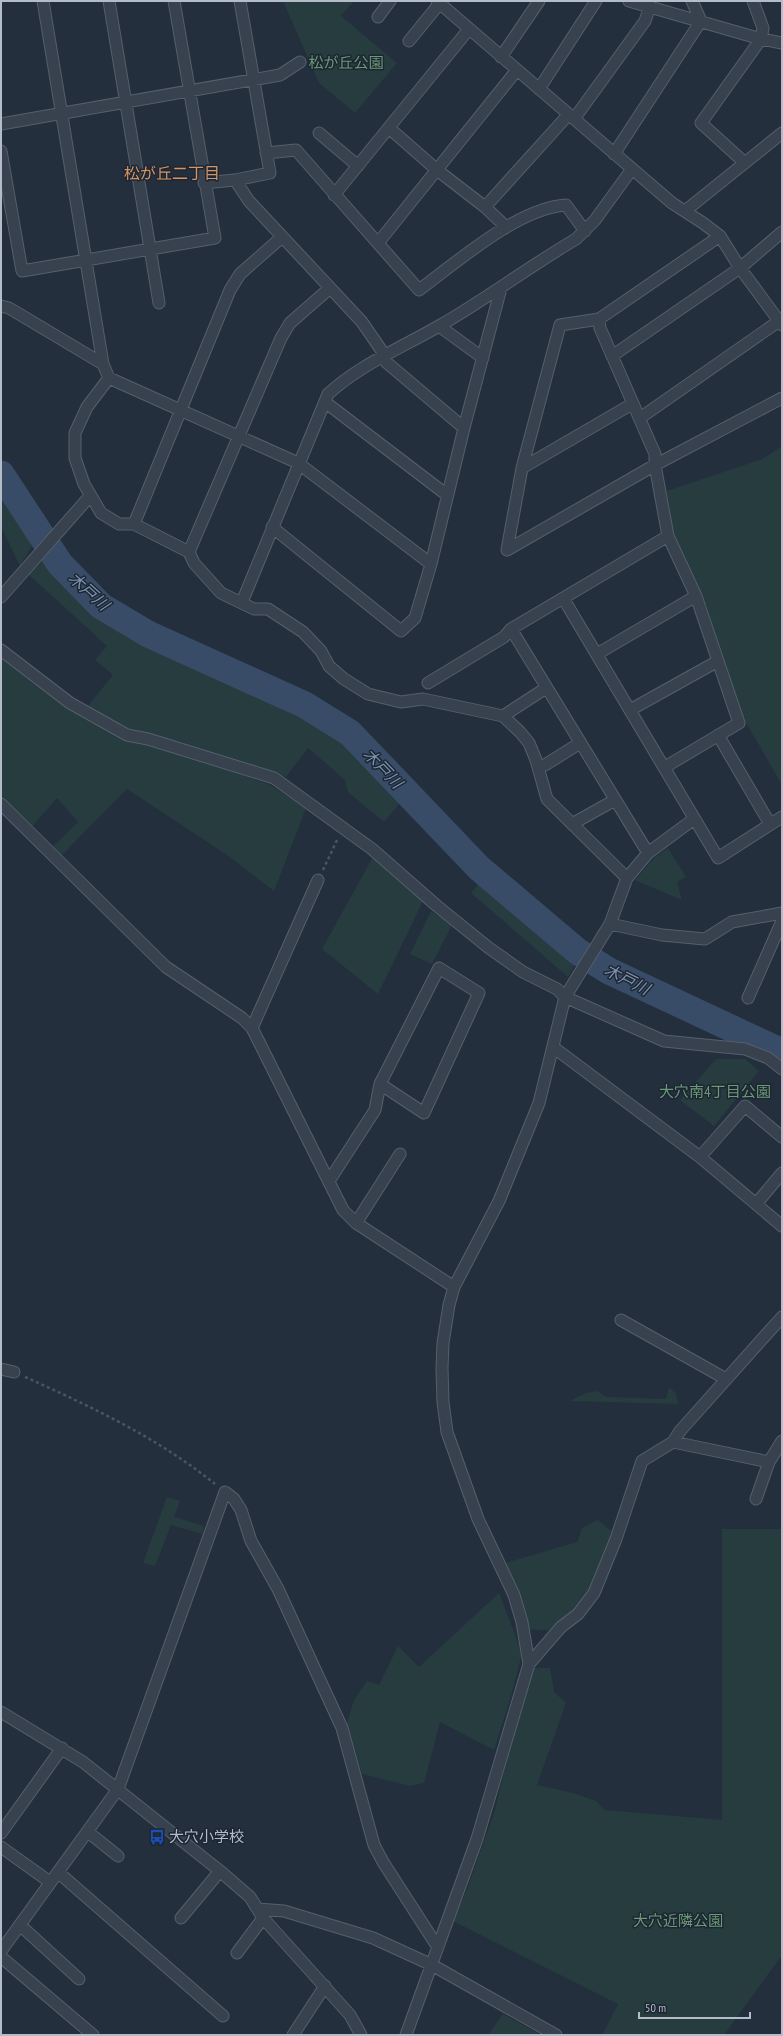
<svg xmlns="http://www.w3.org/2000/svg" width="783" height="2036" viewBox="0 0 783 2036" font-family="'PT Sans Narrow','Noto Sans JP',sans-serif">
	<style>
		.green { fill: #263c3f }
		.lines { fill: none; stroke-linecap: round; stroke-linejoin: round }
		.river { stroke: #394c67; stroke-width: 27 }
		.minor-casing { stroke: #565f6c; stroke-width: 13 }
		.path { stroke: #44595c; stroke-width: 2.5; stroke-dasharray: 3 3; stroke-linecap: butt }
		.minor { stroke: #38414e; stroke-width: 11 }
		.labels { text-anchor: middle; stroke-width: 3; stroke-linejoin: round; paint-order: stroke }
		.park-label { font-size: 15px; fill: #6b9a76; stroke: #1d2633 }
		.poi-label { font-size: 15px; fill: #b4bcc9; stroke: #1d2633; text-anchor: start }
		.neighbourhood-label { font-size: 16px; fill: #d59563; stroke: #1d2633 }
		.water-label { font-size: 16px; font-style: italic; fill: #7c92b1; stroke: #1d2633 }
	</style>
	<rect width="100%" height="100%" fill="#242f3e"/>
	<path class="green" d="M283,1H354L341,16L397,63L355,113L319,83Z
		M782,446V785L743,717L702,593L673,534L667,491L762,459Z
		M1,488L34,542L20,566L1,527Z
		M46,558L94,611L203,667L290,708L346,742L401,802L384,822L348,792L345,780L308,748L286,777L128,731L87,707L113,675L95,660L107,646L26,572Z
		M1,656L147,742L268,784L306,808L274,891L227,855L127,789L60,857L51,848L78,822L57,798L31,828L1,797Z
		M668,848L686,877L677,882L682,900L635,880L655,857Z
		M373,857L424,899L378,994L322,949Z
		M485,877L578,959L568,977L471,893Z
		M431,911L452,925L432,964L410,954Z
		M716,1059H745L759,1071L714,1126L680,1100Z
		M669,1387L676,1394L678,1404L570,1401L586,1393L597,1391L606,1397L666,1399Z
		M167,1497L180,1501L174,1517L204,1526L202,1534L171,1525L155,1566L143,1563Z
		M598,1520L614,1533C600,1568 588,1611 551,1630C547,1631 530,1629 524,1629L499,1565L577,1542L582,1528Z
		M722,1529H782V1955L724,2035H602L618,2004L453,1921L468,1887L495,1810L528,1668H550L554,1692L566,1703L537,1785L573,1793L596,1801L605,1810L722,1820Z
		M499,1593L522,1653L510,1700L494,1750L440,1722L424,1783L410,1786L362,1774L347,1723L354,1700L367,1681L379,1685L398,1646L419,1667Z
		M503,2014L541,2035H488Z"/>
	<g class="lines">
		<path class="river" d="M1,474L60,564L101,606L148,634L305,705L350,733L479,868L577,951L609,971L782,1052"/>
		<g class="minor-casing">
			<path id="minor" d="M43,1L103,364L109,378L298,463L431,564
				M109,1L159,303
				M437,1L672,203L703,223L720,236L740,268L782,325
				M629,1L761,39L782,43
				M378,17L390,1
				M409,41L440,3
				M501,57L539,1
				M539,89L596,1
				M574,119L645,21L650,6
				M1,124L280,75L300,62
				M389,128L437,170L485,207L506,227
				M319,133L358,166
				M1,151L22,271L215,238L174,1
				M266,153L296,150L419,290C457,262 518,208 566,205L585,231
				M614,154L701,21L692,1
				M745,163L701,123L761,39L763,28L753,1
				M235,180L249,201L362,322L384,354L386,362L464,428
				M204,183L235,180L270,173L240,1
				M334,195L469,29
				M485,207L569,114
				M685,211L782,133
				M720,236L599,319L560,325L522,468L507,550L655,465L782,398
				M378,243L517,70
				M1,306L9,308L103,364
				M599,319L600,328L655,454V465L668,536L696,596L739,723L665,767
				M439,326L483,358
				M612,356L740,268L782,232
				M109,378L87,407L75,433V458L84,484L101,513L119,524H134L189,552L194,563L221,593L254,609H268L303,632L321,651L329,666L344,679L368,694L401,702L423,699L503,716L520,732L529,743L536,760L547,799L627,878
				M325,402L447,495
				M640,418L782,319
				M522,468L632,404
				M134,524L230,290L240,274L282,237
				M272,527L401,631L415,618L431,564L464,428L501,288
				M189,552L281,338L290,323L330,288
				M1,597L90,496
				M563,598L718,858L782,817
				M242,602L328,394C361,364 401,348 439,326C486,299 530,266 576,239L595,220L632,169
				M511,629L648,853
				M1,650L70,703L127,735L148,739L274,778L372,849L437,906L489,948L523,972L557,989L565,997L664,1041L745,1049L768,1058L782,1069
				M597,654L696,596
				M428,683L504,637L511,629L668,536
				M630,710L718,661
				M503,716L546,688
				M718,735L770,824
				M545,765L580,743
				M1,804L166,967L242,1018L252,1028L343,1210L356,1223L454,1287
				M572,824L615,800
				M610,924L662,935L705,939L732,922L782,913
				M748,998L782,921
				M252,1028L318,880
				M553,1047L700,1157L782,1226
				M700,1157L745,1106L782,1137
				M329,1181L375,1110L380,1084L439,968L479,993L424,1113L380,1084
				M756,1204L782,1173
				M356,1223L400,1154
				M621,1320L726,1379
				M1,1369L14,1372
				M673,1442L769,1462
				M756,1499L769,1462L782,1441
				M529,1664L561,1627L578,1614L594,1593L616,1539L642,1461L673,1442L680,1431L782,1317
				M1,1712L83,1762L220,1871L250,1897L263,1918L350,2015L361,2035
				M88,1832L118,1856
				M1,1833L62,1748
				M1,1847L50,1882
				M59,1873L223,2016
				M258,1909L284,1911L373,1938L432,1965L556,2035
				M181,1918L220,1871
				M20,1925L79,1979
				M1,1951L118,1789L225,1492L234,1499L241,1510L251,1541L278,1589L342,1728L374,1845L383,1862L437,1946
				M237,1953L263,1918
				M1,1957L93,2035
				M293,2035L325,1986
				M406,2035L477,1839L529,1664L522,1622L514,1595L478,1519L447,1432L443,1402L442,1368L443,1343L449,1305L454,1287L499,1201L539,1103L565,997L610,924L627,878L648,853L694,819"/>
		</g>
		<path class="path" d="M323,870L338,838
			M25,1377C92,1407 158,1438 215,1484"/>
		<use href="#minor" class="minor"/>
	</g>
	<defs>
		<g id="bus-bare" transform="scale(1.2)"><path d="M-5-6H5V4H4V6H2V4H-2V6H-4V4H-5ZM-3.5-4V0h7V-4ZM-3.5 1.2v1.5H-2V1.2ZM2 1.2v1.5H3.5V1.2Z" fill="#1a4fb4" stroke="#1d2633" stroke-width="2.5" paint-order="stroke"/></g>
	</defs>
	<g fill-rule="evenodd">
		<use href="#bus-bare" x="157" y="1837"/>
	</g>
	<g class="labels">
		<g class="park-label">
			<text x="346" y="68">松が丘公園</text>
			<text x="715" y="1097">大穴南4丁目公園</text>
			<text x="678" y="1926">大穴近隣公園</text>
		</g>
		<g class="poi-label">
			<text x="169" y="1842">大穴小学校</text>
		</g>
		<g class="neighbourhood-label">
			<text x="172" y="179">松が丘二丁目</text>
		</g>
		<g class="water-label">
			<text transform="translate(89 591) rotate(42)" y="6">木戸川</text>
			<text transform="translate(383 768) rotate(46)" y="6">木戸川</text>
			<text transform="translate(627 979) rotate(27)" y="6">木戸川</text>
		</g>
	</g>
	<rect width="783" height="2036" fill="none" stroke="#b4bcc9" stroke-width="4"/>
	<path d="M639 2012v6h111v-6" fill="none" stroke="#b4bcc9" stroke-width="2"/>
	<text x="645" y="2012" font-size="12" fill="#b4bcc9" stroke="#1d2633" stroke-width="3" paint-order="stroke">50 m</text>
</svg>
